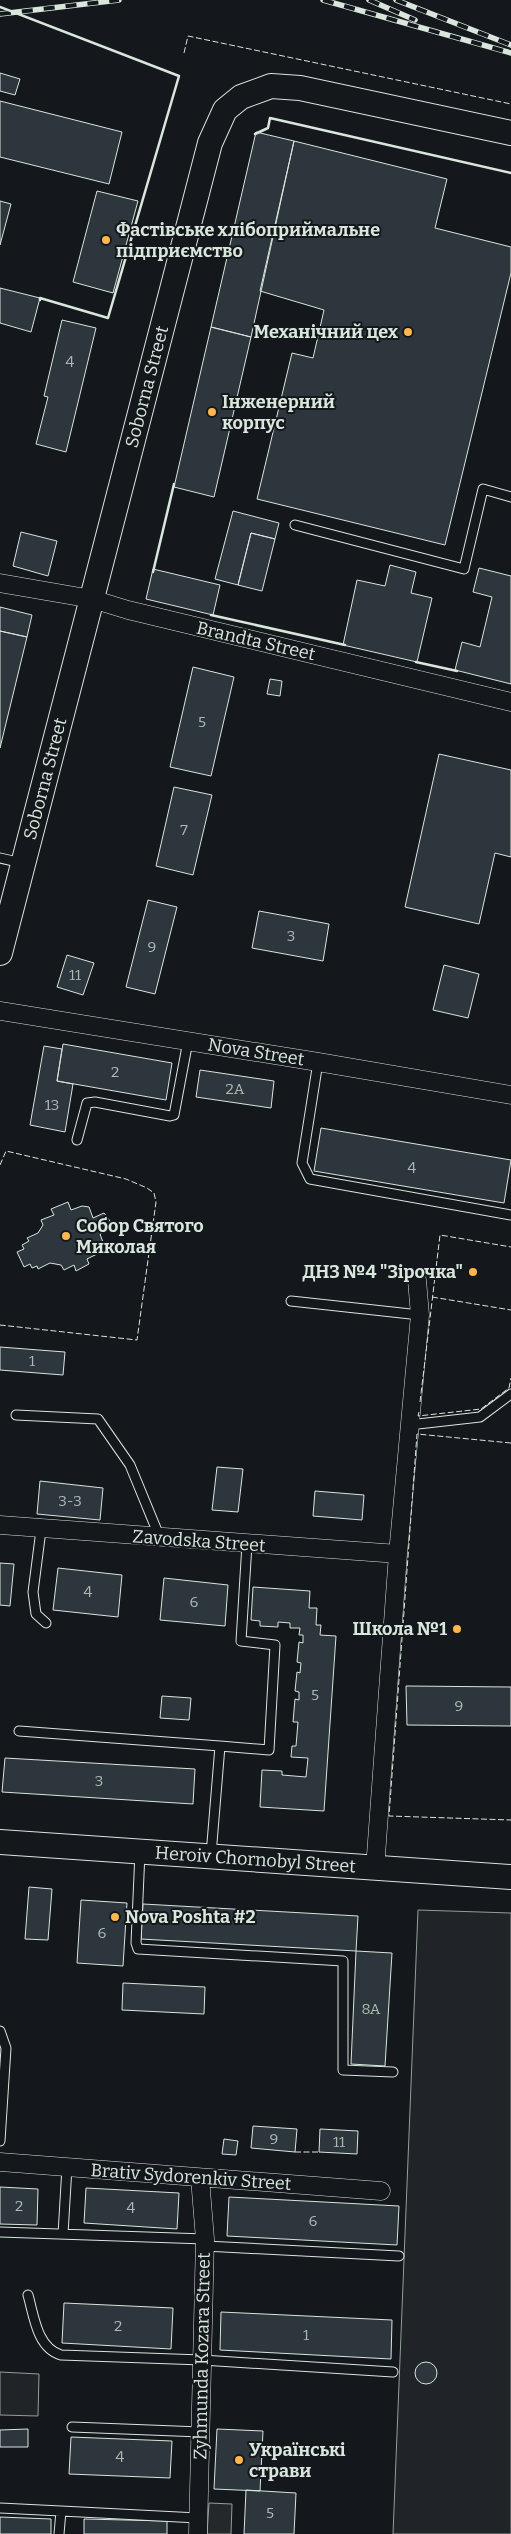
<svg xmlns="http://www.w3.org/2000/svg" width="511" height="2534" viewBox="0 0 511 2534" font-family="Bitter,serif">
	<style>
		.green { fill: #202428; stroke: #939e99 }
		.parking { fill: #24282b; stroke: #939e99 }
		.building { fill: #2c363c; stroke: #d8e6dc }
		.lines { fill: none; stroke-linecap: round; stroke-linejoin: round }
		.lane-casing { stroke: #d8e6dc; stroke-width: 11 }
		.street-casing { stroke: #d8e6dc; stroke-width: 19 }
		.secondary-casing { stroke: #d8e6dc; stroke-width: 26 }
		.lane { stroke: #14181c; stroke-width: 9 }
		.street { stroke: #14181c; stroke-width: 18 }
		.secondary { stroke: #14181c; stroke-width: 24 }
		.rail-casing { stroke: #d8e6dc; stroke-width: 5.5 }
		.rail { stroke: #14181c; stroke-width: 4; stroke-dasharray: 11; stroke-linecap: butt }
		.fence { stroke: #d8e6dc; stroke-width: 1; stroke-dasharray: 6 2.5; stroke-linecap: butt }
		.wall { stroke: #d8e6dc; stroke-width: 2.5 }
		.poi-dot { fill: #ffb74d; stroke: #14181c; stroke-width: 2 }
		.labels { text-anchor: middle; stroke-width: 4; stroke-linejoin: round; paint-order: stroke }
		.number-label { font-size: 15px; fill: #adbab4 }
		.poi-label { font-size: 18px; font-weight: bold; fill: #d8e6dc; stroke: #14181c; text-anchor: start }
		.street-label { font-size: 18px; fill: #d8e6dc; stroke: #14181c }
	</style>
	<rect width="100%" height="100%" fill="#14181c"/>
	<path class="green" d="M418,1910L511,1913V2534H393Z
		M0,2372L39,2374L38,2416L0,2415Z"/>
	<path class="parking" d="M209,2503L232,2504L231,2534H207Z"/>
	<path class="building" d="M0,73L20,79L15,95L0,91Z
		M0,101L122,132L109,184L0,157Z
		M256,132L294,141L251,337L211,327Z
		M294,141L447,179L435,228L511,247V273L445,545L257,499L292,353L313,358L324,310L260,291Z
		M97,191L138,201L113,293L73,282Z
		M0,201L11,204L0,245Z
		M0,288L40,298L31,332L0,323Z
		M62,320L96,328L66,452L36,444L48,397L44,396Z
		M211,327L251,337L214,497L174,487Z
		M233,511L279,523L275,539L251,533L238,585L215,579Z
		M21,532L57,541L48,576L13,566Z
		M251,533L275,539L262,591L238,585Z
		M390,565L416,572L411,593L432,598L417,662L343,645L357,580L385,586Z
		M479,568L511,576V684L455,670L462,642L480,647L492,597L473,592Z
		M153,569L220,585L213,615L146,599Z
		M0,607L32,615L27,637L0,631Z
		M0,631L27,637L0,748Z
		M193,667L234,677L211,776L170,767Z
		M270,679L282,681L280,696L267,694Z
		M439,754L511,770V857L495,853L479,924L405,907Z
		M174,787L212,795L193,875L156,866Z
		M148,900L177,907L155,994L126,987Z
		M259,911L329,924L323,961L252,948Z
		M67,955L94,963L83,995L57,987Z
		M444,965L479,974L468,1018L433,1010Z
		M63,1044L172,1063L166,1100L57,1081Z
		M44,1046L62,1049L57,1081L73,1084L65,1132L30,1125Z
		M200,1070L274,1081L271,1108L196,1097Z
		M321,1128L511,1160L504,1203L314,1171Z
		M68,1202L71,1210L82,1206L89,1207L93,1218L104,1213L110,1221V1230L100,1234L104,1245L101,1252L87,1259L89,1264L76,1271L74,1265L64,1270L61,1265L50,1263L38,1269L37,1266L32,1268L30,1264L24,1267L17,1252L24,1249L22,1245L29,1241L27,1238L38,1233L43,1225L41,1220L54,1215L51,1209Z
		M0,1347L65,1352L63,1375L0,1370Z
		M217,1467L243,1469L238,1512L212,1510Z
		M40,1481L103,1488L100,1520L37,1514Z
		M315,1491L364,1495L362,1520L313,1516Z
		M0,1563L14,1564L10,1606L0,1605Z
		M58,1568L122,1575L118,1617L53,1610Z
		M164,1578L228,1585L225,1626L160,1620Z
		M253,1587L310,1591L309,1608H317L316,1625H321L320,1635L336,1636L324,1811L260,1807L262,1770L282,1771V1775L306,1777L308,1758L291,1757L292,1746H296L298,1722H293L295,1699L299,1700V1692L295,1691L297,1672L300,1673L301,1663L297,1662L299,1642L303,1643V1635H299L300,1628H290V1623L278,1622V1627L260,1626V1621L251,1620Z
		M406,1686L511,1687V1726L407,1725Z
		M162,1696L191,1698L189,1720L160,1718Z
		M5,1758L195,1769L193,1804L2,1792Z
		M29,1887L52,1889L48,1940L25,1939Z
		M81,1900L127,1903L123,1966L77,1963Z
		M143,1904L358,1916L356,1951L141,1939Z
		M356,1951L392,1953L385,2066L351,2064Z
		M123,1983L205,1987L204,2014L122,2010Z
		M253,2126L297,2129L295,2152L251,2148Z
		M320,2129L358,2131L357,2154L319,2152Z
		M224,2139L238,2141L236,2155L222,2154Z
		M0,2187L38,2189L37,2225L0,2224Z
		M86,2188L179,2193L177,2229L84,2223Z
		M229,2197L399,2206L397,2245L227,2236Z
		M64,2303L173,2308L171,2349L62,2343Z
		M221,2312L392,2320L391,2359L220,2350Z
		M415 2373a11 11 0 1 1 22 0a11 11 0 1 1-22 0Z
		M28,2429V2447H0V2430Z
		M217,2429L263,2431L260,2491L214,2489Z
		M71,2437L172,2441L170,2478L69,2474Z
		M246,2490L296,2493L294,2534H244Z
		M0,2517L51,2519V2534H0Z
		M84,2519L167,2521V2534H84Z"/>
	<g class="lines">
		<g class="lane-casing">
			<path id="lane" d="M295,525L464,569L483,489L511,497
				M0,858L22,863
				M318,1062L302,1163L310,1179L511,1215
				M77,1140L87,1103L95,1102L170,1116L174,1115L188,1041
				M291,1301L420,1315
				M16,1415L98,1419L130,1465L160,1538
				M409,1425L480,1417L511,1394
				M41,1530L33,1592L36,1614L46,1623
				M19,1731L220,1746L211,1855
				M220,1746L269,1750L275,1645L241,1641L247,1544
				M140,1852L136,1943L138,1949L343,1961V2070L393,2072
				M0,2031L6,2048L0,2141
				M0,2232L205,2239
				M63,2234L67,2167
				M205,2246L399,2256
				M28,2295C34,2316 37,2348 61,2355L202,2360L393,2372
				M72,2427L201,2432
				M0,2508L61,2511
				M59,2534L61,2511L198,2518"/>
		</g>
		<g class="street-casing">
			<path id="street" d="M0,583L92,599L128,610L511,702
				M0,1011L318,1062L511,1095
				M0,1525L398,1554
				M375,1869L398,1554L420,1315L417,1280
				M0,2162L381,2191
				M198,2534L205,2239L200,2178"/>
		</g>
		<g class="secondary-casing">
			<g id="secondary">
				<path id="s1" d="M0,953L210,143L225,110L241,97L271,86L300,88L511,133"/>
				<path id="s2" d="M0,1842L511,1877"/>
			</g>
		</g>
		<use href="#lane" class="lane"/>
		<use href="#street" class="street"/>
		<use href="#secondary" class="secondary"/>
		<g class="rail-casing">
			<path id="rail" d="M323,0L511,53
				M369,0L415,20
				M396,0L511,45
				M0,14L119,0"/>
		</g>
		<use href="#rail" class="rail"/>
		<path class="fence" d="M184,53L188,36L511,104
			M0,1165L6,1151L126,1179L147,1188L154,1193L156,1202L137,1340L0,1325
			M432,1297L511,1310
			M420,1402L440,1235L511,1247
			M419,1412L418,1416L481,1409L509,1388L511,1378
			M511,1443L417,1434L389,1816L511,1820
			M295,2152H319"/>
		<path class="wall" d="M0,7L179,76L108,318L40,298V300
			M255,134L268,128L270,118L511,173
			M153,572L174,484
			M211,615L345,645
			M416,662L457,671"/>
	</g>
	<g class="poi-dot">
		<circle cx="106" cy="240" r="5"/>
		<circle cx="408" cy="332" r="5"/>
		<circle cx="212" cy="412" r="5"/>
		<circle cx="66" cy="1236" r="5"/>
		<circle cx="473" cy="1272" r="5"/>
		<circle cx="457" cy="1629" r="5"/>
		<circle cx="115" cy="1917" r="5"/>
		<circle cx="239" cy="2460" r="5"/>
	</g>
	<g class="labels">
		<g class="number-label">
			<text x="70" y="367">4</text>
			<text x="202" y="727">5</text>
			<text x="184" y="835">7</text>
			<text x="291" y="941">3</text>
			<text x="152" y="952">9</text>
			<text x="75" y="980">11</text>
			<text x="115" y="1077">2</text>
			<text x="235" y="1094">2А</text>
			<text x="52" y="1110">13</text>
			<text x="412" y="1173">4</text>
			<text x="32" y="1366">1</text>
			<text x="70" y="1506">3-3</text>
			<text x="88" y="1597">4</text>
			<text x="194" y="1607">6</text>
			<text x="315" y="1700">5</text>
			<text x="459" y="1711">9</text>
			<text x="99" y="1786">3</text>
			<text x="102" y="1938">6</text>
			<text x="371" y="2014">8А</text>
			<text x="274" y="2144">9</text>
			<text x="339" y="2147">11</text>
			<text x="19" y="2211">2</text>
			<text x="131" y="2213">4</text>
			<text x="313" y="2226">6</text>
			<text x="118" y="2331">2</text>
			<text x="306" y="2340">1</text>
			<text x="120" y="2462">4</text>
			<text x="270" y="2518">5</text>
		</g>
		<g class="poi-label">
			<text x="116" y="236">Фастівське хлібоприймальне<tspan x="116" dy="21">підприємство</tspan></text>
			<text x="398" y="338" text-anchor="end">Механічний цех</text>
			<text x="222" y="408">Інженерний<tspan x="222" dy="21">корпус</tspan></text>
			<text x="76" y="1232">Собор Святого<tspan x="76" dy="21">Миколая</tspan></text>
			<text x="463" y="1278" text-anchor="end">ДНЗ №4 "Зірочка"</text>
			<text x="447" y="1635" text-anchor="end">Школа №1</text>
			<text x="125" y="1923">Nova Poshta #2</text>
			<text x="249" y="2456">Українські<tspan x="249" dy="21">страви</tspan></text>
		</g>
		<g class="street-label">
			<text dy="6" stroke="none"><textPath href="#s1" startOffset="585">Soborna Street</textPath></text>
			<text transform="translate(256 641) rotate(13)" y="6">Brandta Street</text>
			<text dy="6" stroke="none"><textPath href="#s1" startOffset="180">Soborna Street</textPath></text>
			<text transform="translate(256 1052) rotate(9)" y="6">Nova Street</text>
			<text transform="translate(199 1541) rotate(4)" y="6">Zavodska Street</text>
			<text dy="6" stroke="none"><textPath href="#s2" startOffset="256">Heroiv Chornobyl Street</textPath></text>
			<text transform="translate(191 2177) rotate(4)" y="6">Brativ Sydorenkiv Street</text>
			<text transform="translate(202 2356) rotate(-89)" y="6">Zyhmunda Kozara Street</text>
		</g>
	</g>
</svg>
